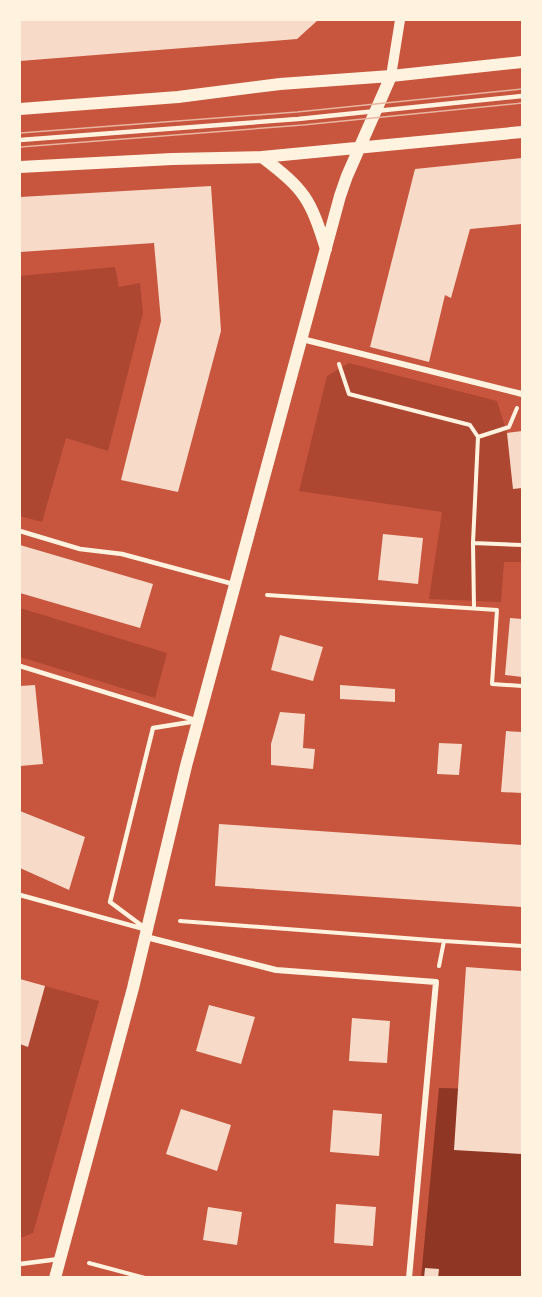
<svg xmlns="http://www.w3.org/2000/svg" width="542" height="1297" viewBox="0 0 542 1297" font-family="Karla,sans-serif">
	<style>
		.green { fill: #ae4732 }
		.water { fill: #8f3625 }
		.building { fill: #f7dbc8 }
		.lines { fill: none; stroke-linecap: round; stroke-linejoin: round }
		.path { stroke: #fff3e0; stroke-width: 4 }
		.service { stroke: #fff3e0; stroke-width: 4.5 }
		.minor { stroke: #fff3e0; stroke-width: 6 }
		.tertiary { stroke: #fff3e0; stroke-width: 10 }
		.secondary { stroke: #fff3e0; stroke-width: 12 }
		.tram { stroke: #e9b49f; stroke-width: 1.5 }
	</style>
	<rect width="100%" height="100%" fill="#c8553d"/>
	<path class="green" d="M115,267L119,287L140,283L143,313L108,451L66,438L42,522L20,516V276Z
		M349,363L497,401L507,433L513,488H522V562H504L501,602L429,599L442,512L299,491L327,376Z
		M20,608L167,653L155,698L20,657Z
		M45,986L99,1001L33,1233L20,1238V1044L28,1046Z"/>
	<path class="water" d="M439,1088L522,1090V1277L421,1278Z"/>
	<path class="building" d="M20,20H318L297,39L20,61Z
		M522,158V224L470,229L451,298L445,295L429,362L370,347L415,169Z
		M211,186L221,331L178,492L121,480L161,321L154,243L20,252V197Z
		M522,431V488L513,489L507,433Z
		M383,534L423,538L418,584L378,580Z
		M20,545L153,584L140,628L20,593Z
		M510,618L522,619V677L505,675Z
		M280,635L323,647L313,681L271,670Z
		M35,685L43,764L20,766V686Z
		M340,685L395,689V702L340,699Z
		M280,712L305,714L303,748L315,749L313,769L271,765V744Z
		M506,731L522,732V793L501,792Z
		M439,743L462,744L459,775L437,774Z
		M20,811L85,837L69,890L20,868Z
		M219,824L522,845V907L215,886Z
		M466,967L522,971V1154L454,1150Z
		M20,979L45,986L28,1047L20,1044Z
		M209,1005L255,1017L241,1064L196,1051Z
		M352,1018L390,1021L387,1063L349,1061Z
		M181,1109L231,1125L217,1171L166,1154Z
		M333,1110L382,1114L379,1156L330,1152Z
		M336,1204L376,1207L373,1246L334,1243Z
		M208,1207L242,1212L237,1245L203,1240Z
		M425,1268L439,1269L438,1278H424Z"/>
	<g class="lines">
		<path class="path" d="M339,364L349,394L470,425L478,437L473,543L474,608
			M478,437L509,427L517,408
			M473,543L522,545
			M267,595L497,610L492,684L522,686
			M180,921L444,941
			M439,966L444,941L522,946
			M89,1263L145,1278"/>
		<path class="service" d="M20,140L298,119L522,96
			M20,531L80,549L122,554L233,584
			M20,666L195,720
			M20,895L144,929
			M145,928L110,902L153,728L197,721
			M20,1264L59,1259"/>
		<path class="minor" d="M302,339L522,394
			M146,937L276,970L436,982L409,1278"/>
		<path class="tertiary" d="M391,76L400,20"/>
		<path class="secondary" d="M20,109L178,97L280,84L391,76L522,62
			M262,157C305,190 310,198 326,249
			M20,167L172,159L262,157L522,132
			M55,1278L133,988L186,766L340,196L347,176L391,76"/>
		<path class="tram" d="M20,133L297,112L522,89
			M20,147L303,125L522,103"/>
	</g>
	<rect width="542" height="1297" fill="none" stroke="#fff3e0" stroke-width="42"/>
</svg>
